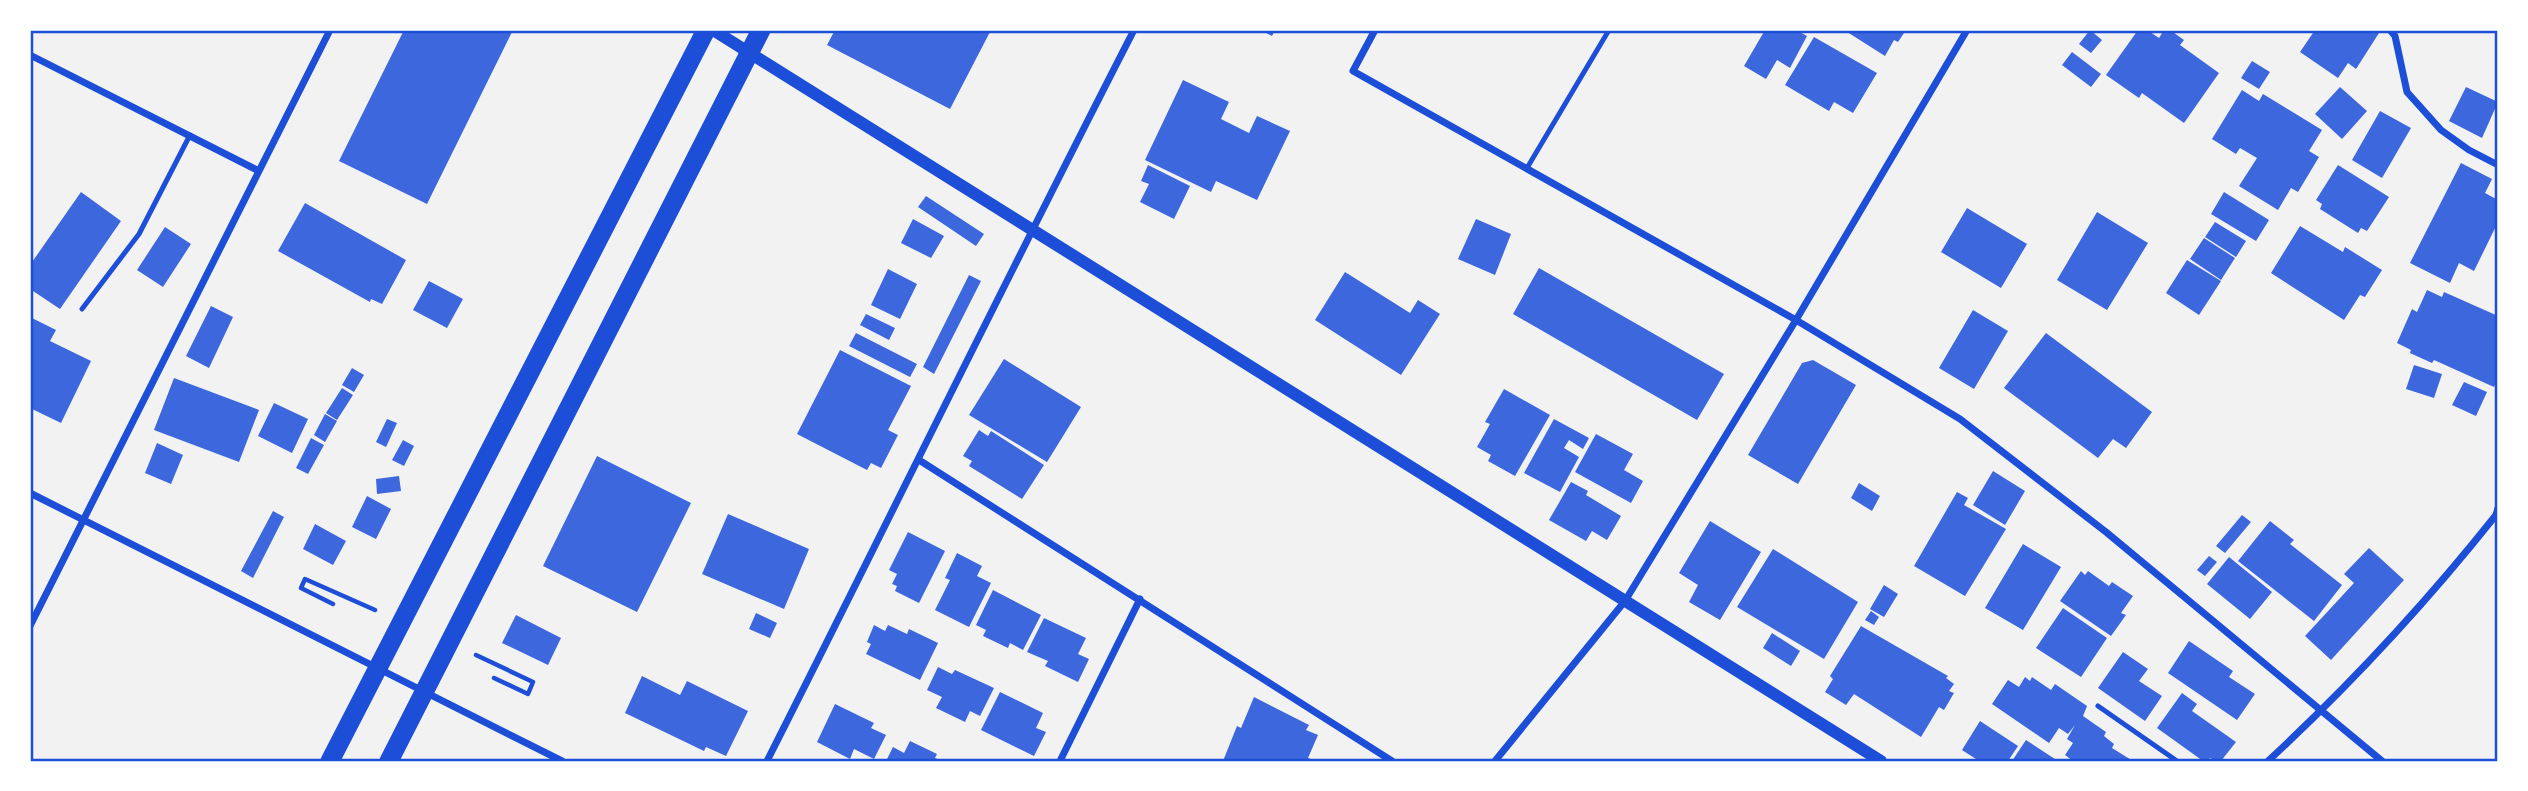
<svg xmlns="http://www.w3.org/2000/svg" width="2528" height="791" viewBox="0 0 2528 791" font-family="'Source Sans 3',sans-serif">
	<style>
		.building { fill: #3d67dc }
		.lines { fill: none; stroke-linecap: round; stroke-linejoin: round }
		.path { stroke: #1d4ed8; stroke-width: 4.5 }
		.service { stroke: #1d4ed8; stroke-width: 5 }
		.minor { stroke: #1d4ed8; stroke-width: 7 }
		.tertiary { stroke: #1d4ed8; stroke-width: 12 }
		.trunk { stroke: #1d4ed8; stroke-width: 19 }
		.neatline { fill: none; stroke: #1d4ed8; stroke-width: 2.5 }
	</style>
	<rect width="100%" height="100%" fill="#f2f2f2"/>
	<path class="building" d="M404,30H513L427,204L339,161Z
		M835,30H991L950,109L827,45Z
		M1260,30H1275L1272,36Z
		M1765,30H1796L1807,36L1790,68L1777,60L1766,79L1744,66Z
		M1844,30H1906L1898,42L1894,40L1885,56Z
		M2090,30L2102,40L2091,53L2079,44Z
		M2138,30H2147L2159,38L2164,30H2170L2184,40L2180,45L2219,73L2184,123L2142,93L2139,98L2106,75Z
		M2315,30H2374L2379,33L2356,69L2348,63L2338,78L2300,52Z
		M1814,37L1877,73L1853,113L1834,102L1829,111L1785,85Z
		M2072,52L2101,74L2091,87L2062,65Z
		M2252,61L2270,72L2259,89L2241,78Z
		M1183,80L1229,102L1221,119L1249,133L1257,116L1290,131L1257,200L1216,181L1211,192L1145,160Z
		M2340,87L2367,111L2342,139L2315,114Z
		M2466,87L2498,102L2482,138L2449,121Z
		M2242,90L2259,101L2263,94L2322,130L2309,151L2319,157L2298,192L2291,188L2278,210L2239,186L2257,158L2240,148L2236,154L2212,139Z
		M2380,111L2411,128L2382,178L2352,160Z
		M2461,163L2492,179L2485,193L2498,200V222L2474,271L2459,263L2450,283L2410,263Z
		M1148,165L1190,186L1174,219L1140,202L1149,184L1141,181Z
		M2338,165L2389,197L2367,231L2361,228L2358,233L2320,209L2322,204L2316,200Z
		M81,192L121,221L60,309L30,289V265Z
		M2224,192L2269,220L2256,241L2211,214Z
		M926,196L984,234L976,246L918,207Z
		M305,203L406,260L382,304L371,299L370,302L278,251Z
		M1967,208L2027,244L2001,288L1941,252Z
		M2097,212L2148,243L2107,310L2057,280Z
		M913,219L944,236L931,258L901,243Z
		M1476,219L1511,234L1495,275L1458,259Z
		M2215,222L2246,241L2236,257L2205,237Z
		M2300,226L2343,252L2345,247L2382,270L2365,297L2360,295L2344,320L2271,273Z
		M165,227L191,244L163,287L137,270Z
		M2204,238L2235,258L2221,280L2190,259Z
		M2187,260L2221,281L2199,315L2166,293Z
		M1539,268L1724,374L1697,420L1513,314Z
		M888,269L917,284L900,319L871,305Z
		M1345,272L1410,313L1418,300L1440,314L1401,375L1315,320Z
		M969,275L981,281L934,374L923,367Z
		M429,281L463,299L447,328L413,310Z
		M2427,290L2442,297L2444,292L2498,316V379L2494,387L2434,360L2432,363L2410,353L2411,350L2397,343L2412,309L2417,312Z
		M211,306L233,317L209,368L186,356Z
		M1973,310L2008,331L1974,389L1939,368Z
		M866,314L895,328L889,340L860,325Z
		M30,317L56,330L50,341L91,361L61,423L30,408Z
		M856,333L917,364L910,377L849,346Z
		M2046,333L2152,412L2126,448L2113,439L2098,458L2004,388Z
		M840,350L911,386L888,430L898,435L881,468L871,463L867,470L797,434Z
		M1004,359L1081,407L1047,462L969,415Z
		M1813,360L1856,385L1798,484L1748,455L1802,363Z
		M2414,365L2442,374L2434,398L2406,389Z
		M352,368L364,375L354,392L342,385Z
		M174,378L259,410L239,462L154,430Z
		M2464,382L2487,392L2476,416L2452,405Z
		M342,388L353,395L337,420L326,413Z
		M1504,389L1550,415L1515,476L1488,461L1491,455L1477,447L1490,424L1485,422Z
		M274,403L308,419L292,453L258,436Z
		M325,414L337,421L325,442L314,435Z
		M387,419L397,423L386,447L376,442Z
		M1554,419L1589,438L1583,449L1569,440L1564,448L1579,457L1560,492L1524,473Z
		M979,430L988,436L991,431L1044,465L1022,499L969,466L972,461L963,456Z
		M1596,434L1633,454L1624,470L1643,481L1631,503L1575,472Z
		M311,438L324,445L308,474L296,468Z
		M403,440L414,446L404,466L392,460Z
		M157,443L183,455L171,484L145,473Z
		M597,456L691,503L637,612L543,566Z
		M1993,471L2025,491L2005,525L1973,505Z
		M399,476L401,491L377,494L376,479Z
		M1571,482L1588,491L1586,495L1621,516L1607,540L1592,531L1586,541L1549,520Z
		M1859,483L1880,496L1872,511L1851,498Z
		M1957,492L1968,498L1964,505L2006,529L1965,596L1914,566Z
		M367,496L391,509L376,539L352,527Z
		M273,511L284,517L253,578L241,571Z
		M728,514L809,549L784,609L702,574Z
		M2242,515L2251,522L2225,553L2216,546Z
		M1710,521L1761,552L1720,620L1689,602L1698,585L1679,573Z
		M2270,521L2294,540L2290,544L2342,585L2314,621L2238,561Z
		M315,524L346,541L333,565L303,549Z
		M908,532L945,551L919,603L895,591L897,586L892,584L897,574L889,570Z
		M2023,544L2061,567L2023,630L1985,608Z
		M2369,548L2404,580L2331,660L2305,636L2354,583L2344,574Z
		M1773,549L1858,602L1824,659L1737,607Z
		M957,553L982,566L977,576L991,583L969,627L935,610L950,580L945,578Z
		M2209,556L2217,562L2205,576L2197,570Z
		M2229,557L2272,592L2250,619L2207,584Z
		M2081,571L2085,575L2088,571L2109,586L2112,582L2133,596L2121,613L2126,615L2111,636L2060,601Z
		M1884,585L1898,594L1884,617L1870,609Z
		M993,590L1041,615L1023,650L1010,643L1008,648L983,636L986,630L976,625Z
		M2063,608L2107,638L2081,677L2036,648Z
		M1871,611L1879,617L1874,625L1865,620Z
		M756,613L777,623L770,638L749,629Z
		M516,615L561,638L548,665L502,643Z
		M1044,618L1086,638L1078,654L1089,659L1078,682L1045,666L1048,661L1027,652Z
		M874,625L885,631L888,625L907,634L909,629L938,643L920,680L866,654L871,644L867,642Z
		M1861,626L1948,676L1946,678L1954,684L1949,691L1954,693L1944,710L1939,707L1921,737L1854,694L1846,705L1825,692L1833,679L1830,676Z
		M1772,633L1800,651L1791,666L1763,648Z
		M2189,641L2233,671L2229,677L2255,694L2237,720L2168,673Z
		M2123,652L2148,669L2139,681L2162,696L2145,721L2098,688Z
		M938,667L952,674L955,670L994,688L980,716L970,711L965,722L936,708L942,697L927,690Z
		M642,676L680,695L687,681L748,711L726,756L706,747L704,751L625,713Z
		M2025,677L2030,681L2032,677L2051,690L2055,684L2087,706L2083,716L2106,732L2104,736L2114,744L2112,748L2133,761H2073L2065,755L2073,743L2067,739L2075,725L2068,734L2059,728L2049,743L1992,704L2008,680L2019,687Z
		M1000,692L1043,713L1036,728L1046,732L1034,756L981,730Z
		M2182,693L2197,704L2192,711L2236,742L2221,761H2215L2210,758L2208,761H2203L2157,728Z
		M1254,697L1309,725L1306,730L1318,735L1308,758L1317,761H1223L1237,726L1241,728Z
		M835,704L874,723L871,728L886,735L874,759L854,749L850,759L817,742Z
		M1980,721L2018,746L2008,761H1975L1976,759L1962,750Z
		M2026,740L2058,761H2012Z
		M910,741L937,754L935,758L942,761H886L893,747L904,753Z"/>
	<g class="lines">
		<path class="path" d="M333,604L301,588L305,579L375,610
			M476,655L533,682L528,694L494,678"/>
		<path class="service" d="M1527,168L1609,30
			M82,309L139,234L190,135
			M2098,706L2177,761"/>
		<path class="minor" d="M1375,30L1353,71L1796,320L1960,419L2106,532L2382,761
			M2390,30L2395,36L2407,92L2441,130L2469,150L2498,165
			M30,55L259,171L30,626
			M259,171L330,30
			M919,460L1392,761
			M30,493L562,761
			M767,761C890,518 1009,273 1134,30
			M1060,761L1140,599
			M1495,761L1625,601L1796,320L1967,30
			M2268,761C2350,685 2426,603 2496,515L2498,508"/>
		<path class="tertiary" d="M713,30L1881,761"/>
		<path class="trunk" d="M330,761L706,30
			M389,761L761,30"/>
	</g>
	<rect width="2528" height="791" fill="none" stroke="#ffffff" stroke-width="63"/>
	<rect x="32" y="32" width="2464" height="728" class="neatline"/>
</svg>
